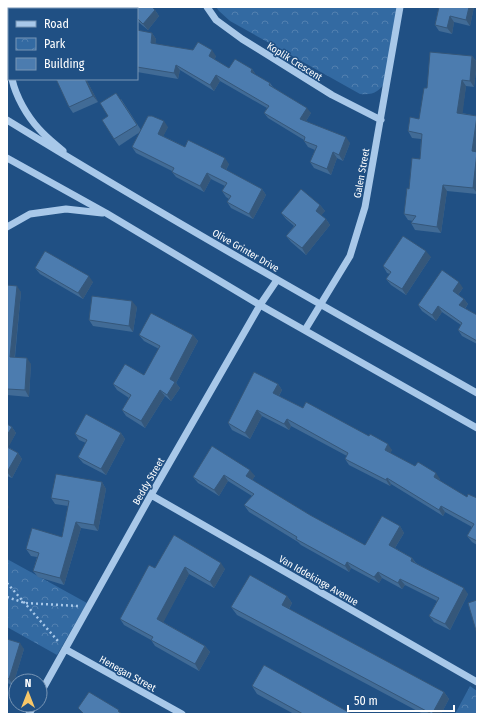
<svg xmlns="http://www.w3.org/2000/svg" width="484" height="721" viewBox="0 0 484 721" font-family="'Fira Sans Condensed',sans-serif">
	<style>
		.park { fill: url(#park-crowns) }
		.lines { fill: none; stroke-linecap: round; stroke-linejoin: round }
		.path { stroke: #a8c8e9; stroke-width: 2.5; stroke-dasharray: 2 3; stroke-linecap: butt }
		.minor { stroke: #a8c8e9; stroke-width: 7 }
		.wall { fill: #416b96 }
		.shaded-wall { fill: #35577a }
		.building { fill: #4c7caf; stroke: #35577a }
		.labels { text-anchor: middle; stroke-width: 3; stroke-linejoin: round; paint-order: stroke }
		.street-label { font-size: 10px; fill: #fff; stroke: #205084 }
	</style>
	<defs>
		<pattern id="park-crowns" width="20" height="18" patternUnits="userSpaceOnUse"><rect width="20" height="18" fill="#336aa2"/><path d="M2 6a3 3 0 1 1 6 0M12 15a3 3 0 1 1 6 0" fill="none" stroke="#5280b0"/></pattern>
	</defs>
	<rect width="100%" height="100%" fill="#205084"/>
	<path class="park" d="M216,7H398L387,80C378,92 375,95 360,94L230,21L219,11Z
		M7,559L87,603L57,655L7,627Z
		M470,686L477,691V714H455Z"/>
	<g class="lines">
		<path class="path" d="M7,583L58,641
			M7,597L25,603L78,606"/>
		<path class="minor" d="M207,7L216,20L242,39L332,95L381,120
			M7,57L9,66
			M12,79C16,97 27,116 39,129C46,137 55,144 63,151
			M7,120C162,215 319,304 477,393
			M7,158L106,213L260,305L477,428
			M7,227L30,214L66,209L102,213
			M305,330L350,256L365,207L400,7
			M151,495L477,682
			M65,649L182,714
			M40,694L151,495L260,305L277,280
			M29,714L34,705"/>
	</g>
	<path class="wall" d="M52,7H68V9H54Z
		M106,7H152L155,10L159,16L148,30L137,21V9H107Z
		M439,7H474L470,26L454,22L452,34L439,31L435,25Z
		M137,31L152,33L156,39L155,44L216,56L214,60L229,68L252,69L256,75L270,83L273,87L311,113L306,121L350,143L343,161L337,158L331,175L314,168L310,162L315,150L308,147L304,141V140L268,118L264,113L267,108L220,81L214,91L180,70L178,79L137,72Z
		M472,56L477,62L474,87L466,86L462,113L477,116V194L447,191L441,233L415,230L411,223L413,221L408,220L404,214L409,189L420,159L421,139L412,138L408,131Z
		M86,79L98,102L73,113L69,107Z
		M121,99L141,130L168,127L163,136L185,147L229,164L226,170L262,189L266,195L253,219L231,208L227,202L229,199L226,197L222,191L225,186L211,179L204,192L176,177L172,172V171L136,153L132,147L140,132L119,146L114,139L108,116Z
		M320,205L325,211L321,215L326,219L330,225L306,255L291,242L286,236L294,226L286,219L281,213Z
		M431,257L406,295L391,285L386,279L390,274L387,273L383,266Z
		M35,268L93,282L83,299L40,274Z
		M7,285L21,292L15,357L31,364L29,397L7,395Z
		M463,288L458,295L464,299L468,304L465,309L477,315V344L462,336L458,330L461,325L442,312L436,321L422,311L418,305Z
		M137,307L133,332L93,326L89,320Z
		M139,335H193L198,341L176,383L180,388L171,401L165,396L145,428L126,416L122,410L129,398L117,390L113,384L144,375L159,349L144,341Z
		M278,384L282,390L279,396L303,408L392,450L390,453L440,479L439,481L467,497L477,498V545L472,542L467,536L472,527L445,512L443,516L391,484L390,486L349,465L345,459L347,456L291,426L289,430L262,416L250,439L232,430L228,423Z
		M7,424L12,427L16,433L8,447L18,453L22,459L12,478L7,476Z
		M121,433L125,439L106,475L83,463L78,457L86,443L79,440L75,434Z
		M212,446L255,476L252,480L310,515L365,545L400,526L404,533L395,548L412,558L416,563L468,594L450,630L434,622L429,616L437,601L405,585L402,589L382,578L379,583L351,568L349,572L301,545L298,542L249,512L244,505L252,496L228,481L219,496L198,483L193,477Z
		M102,482L106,489L98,531L81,528L64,585L38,577L33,571L37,557L31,556L26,549L62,537L68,506L55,504L51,498Z
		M174,535L225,569L214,588L189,574L163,622L205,646L210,652L199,671L155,646L151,640L124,625L120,619L155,568Z
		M287,596L292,603L289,609L444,692L449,699L441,714H423L237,615L231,607Z
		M7,639L24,649L13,685L7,683Z
		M252,686L352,714H294L257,694Z"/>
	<path class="shaded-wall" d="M469,7H474L470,26L466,20Z
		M155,10L159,16L148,30L143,24Z
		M450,16L454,22L452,34L447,28Z
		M152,33L156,39L155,49L151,43Z
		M212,50L216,56L213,62L209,56Z
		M472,56L477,62L474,87L470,81Z
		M176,65L180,70L178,79L174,73Z
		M252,69L256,75L251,72Z
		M216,75L220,81L214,91L210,85Z
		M85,79H86L98,102L93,96Z
		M462,80L466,86L462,119L457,113Z
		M307,108L311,113L304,124L300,119Z
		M477,118V193L473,188L472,151Z
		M164,121L168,127L162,139L158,134Z
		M346,137L350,143L343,161L339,155Z
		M333,152L337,158L331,175L327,169Z
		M225,158L229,164L225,172L221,167Z
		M207,173L211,179L204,192L200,186Z
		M443,185L447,191L441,233L437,227Z
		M262,189L266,195L253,219L249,214Z
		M320,205L325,211L320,217L316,211Z
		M326,219L330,225L306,255L302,248Z
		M426,251L431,257L406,295L402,289Z
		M89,276L93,282L83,299L78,293Z
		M459,282L463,288L457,296L453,291Z
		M17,286L21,292L14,363L10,357Z
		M464,299L468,304L463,311L459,305Z
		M132,301L137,307L133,332L129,326Z
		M438,306L442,312L436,321L432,315Z
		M193,335L198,341L176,383L180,388L171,401L167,395L170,379Z
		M27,358L31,364L29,397L25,390Z
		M278,384L282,390L277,399L273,393Z
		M160,390L165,396L145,428L141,421Z
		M257,410L262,416L250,439L245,433Z
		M287,419L291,426L289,430L284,424Z
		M12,427L16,433L7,450V435Z
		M121,433L125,439L106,475L101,469Z
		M388,444L392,450L389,456L385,450Z
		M18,453L22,459L12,478L7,472Z
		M250,470L255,476L251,482L246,476Z
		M436,473L440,479L438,483L434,477Z
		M224,475L228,481L219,496L214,490Z
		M387,478L391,484L390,486L386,480Z
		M102,482L106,489L98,531L94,525Z
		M7,503L9,507L7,511Z
		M441,506L445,512L443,516L439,510Z
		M76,522L81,528L64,585L60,578Z
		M400,526L404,533L393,551L389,545Z
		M412,558L416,564L411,561Z
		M347,562L351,568L349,572L345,566Z
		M221,563L225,569L214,588L210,582Z
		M185,567L189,574L162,625L157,619Z
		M378,572L382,578L379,583L374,577Z
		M400,579L405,585L402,589L398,583Z
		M464,588L468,594L450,630L445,624Z
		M287,596L292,603L287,612L282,605Z
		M20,643L24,649L13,685L9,679Z
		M205,646L210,652L199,671L195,664Z
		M444,692L449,699L441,714H432Z"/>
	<path class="building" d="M106,7H152L155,10L143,24L137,18V9H126L125,8L124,9H107Z
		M439,7H469L466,20L450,16L447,28L435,25Z
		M137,30L152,33L151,43L193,50L198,42L212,50L209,56L229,68L235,59L252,69L251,72L270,83L269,85L307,108L300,119L346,137L339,155L333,152L327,169L310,162L317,146L304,141L305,137L264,113L269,106L216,75L210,85L176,65L174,73L137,67Z
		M430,52L472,56L470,81L462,80L457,113L477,116L472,151L477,152L473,188L443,185L437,227L411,223L416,216L404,214L407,188L409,189L412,158L420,159L422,134L408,131L410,117L419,119L424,88H427Z
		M56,79H85L93,96L69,107Z
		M116,93L137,125L114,139L102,120L108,116L100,103Z
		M148,116H152L164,121L158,134L185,147L188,140L225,158L221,167L262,189L249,214L227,202L231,196L222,191L227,183L207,173L200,186L172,172L174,168L132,147Z
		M301,189L320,205L316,211L326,219L302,248L286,236L296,225L281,213Z
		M403,236L426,251L402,289L386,279L391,272L383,266Z
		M45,251L89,276L78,293L35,268Z
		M442,270L459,282L453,291L464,299L459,305L477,315V341L458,330L462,323L438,306L432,315L418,305Z
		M7,285L17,286L10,357L27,358L25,390L7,389Z
		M92,296L132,301L129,326L89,320Z
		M151,313L193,335L170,379L175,382L167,395L160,390L141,421L122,410L131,395L113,384L125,364L144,375L160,346L139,335Z
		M254,372L278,384L273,393L303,408L306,402L369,436L370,434L388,444L385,450L415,466L418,462L436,473L434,477L467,497L468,494L477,498V541L467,536L474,524L441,506L439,510L387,478L386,480L345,459L348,453L287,419L284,424L257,410L245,433L228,423Z
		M86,414L121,433L101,469L78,457L87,440L75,434Z
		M7,424L12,427L7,435Z
		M212,446L250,470L246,476L310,515L365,545L382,516L400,526L389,545L412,558L411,561L464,588L445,624L429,616L439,598L400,579L398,583L378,572L374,577L347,562L345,566L296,539L297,537L244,505L254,494L224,475L214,490L193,477Z
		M7,447L18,453L7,472Z
		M56,474L102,482L94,525L76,522L60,578L33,571L39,553L26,549L32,528L62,537L69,501L51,498Z
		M174,535L221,563L210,582L185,567L157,619L205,646L195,664L151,640L153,637L120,619L149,565L155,568Z
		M250,575L287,596L282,605L444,692L432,714L231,607Z
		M477,600V634L468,603Z
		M7,639L20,643L9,679L7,678Z
		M264,665L352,714H303L252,686Z
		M89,692L119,710L118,711L122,714H84L78,708Z"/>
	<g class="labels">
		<g class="street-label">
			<text transform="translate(295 61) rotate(32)" y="4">Koplik Crescent</text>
			<text transform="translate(361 173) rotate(-80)" y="4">Galen Street</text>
			<text transform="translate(246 250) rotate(30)" y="4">Olive Grinter Drive</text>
			<text transform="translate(148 481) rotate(-60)" y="4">Beddy Street</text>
			<text transform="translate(319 580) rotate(30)" y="4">Van Iddekinge Avenue</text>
			<text transform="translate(128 673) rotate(29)" y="4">Henegan Street</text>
		</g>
	</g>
	<rect width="484" height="721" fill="none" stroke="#ffffff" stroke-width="16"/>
	<rect x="8" y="8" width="130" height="72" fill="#205084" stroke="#7996b5"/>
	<rect x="16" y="21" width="20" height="6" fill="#a8c8e9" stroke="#7996b5"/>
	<text x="44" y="28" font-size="12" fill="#ffffff">Road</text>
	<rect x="16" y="38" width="20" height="12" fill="url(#park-crowns)" stroke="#7996b5"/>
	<text x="44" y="48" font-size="12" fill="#ffffff">Park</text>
	<rect x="16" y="58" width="20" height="12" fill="#4c7caf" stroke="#7996b5"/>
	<text x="44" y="68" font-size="12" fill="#ffffff">Building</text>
	<g transform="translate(28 693)"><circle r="19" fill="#205084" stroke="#7996b5"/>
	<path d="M0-3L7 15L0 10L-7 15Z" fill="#f7c768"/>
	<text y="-6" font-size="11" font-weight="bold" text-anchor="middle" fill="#ffffff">N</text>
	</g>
	<path d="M348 705v6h106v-6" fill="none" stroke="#ffffff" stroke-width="2"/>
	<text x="354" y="705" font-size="12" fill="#ffffff" stroke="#205084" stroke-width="3" paint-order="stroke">50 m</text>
</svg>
